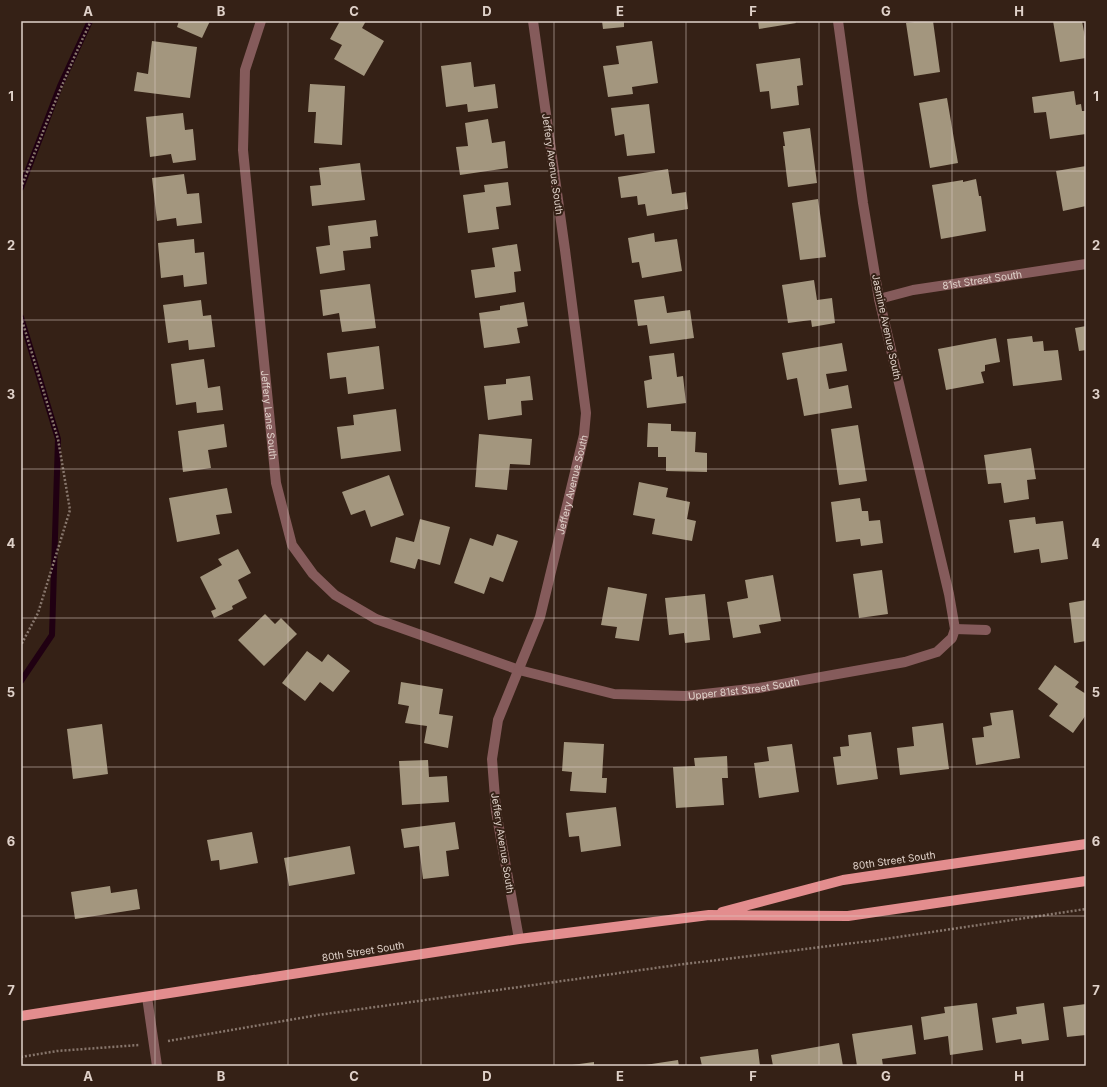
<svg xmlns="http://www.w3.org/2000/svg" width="1107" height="1087" viewBox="0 0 1107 1087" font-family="Inter,sans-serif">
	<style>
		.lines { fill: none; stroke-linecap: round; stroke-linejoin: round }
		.stream { stroke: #200012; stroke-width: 6 }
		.building { fill: #a3967e }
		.path { stroke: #87766c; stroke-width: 2.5; stroke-dasharray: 2 2; stroke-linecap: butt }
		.minor { stroke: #855b5b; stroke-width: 10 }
		.major { stroke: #e38d8e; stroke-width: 10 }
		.grid { fill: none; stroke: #e0d2ca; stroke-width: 1; stroke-opacity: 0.55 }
		.labels { text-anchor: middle; stroke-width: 4; stroke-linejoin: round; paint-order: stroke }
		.street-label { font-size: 10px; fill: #e0d2ca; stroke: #352116 }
		.neatline { fill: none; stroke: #e0d2ca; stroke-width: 1.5 }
		.grid-label { font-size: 13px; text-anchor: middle; font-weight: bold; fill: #e0d2ca }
	</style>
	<rect width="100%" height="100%" fill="#352116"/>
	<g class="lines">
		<path class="stream" d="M21,188L60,86L90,21
			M21,317L58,439L52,635L21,681"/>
	</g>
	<path class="building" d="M179,21H210L202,38L177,27Z
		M340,21H366L362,28L384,41L364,76L334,59L342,45L330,39Z
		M602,21H624V27L603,29Z
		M758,21H795L796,23L759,29Z
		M923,21H933L940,72L914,76L906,23Z
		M1053,21H1082L1086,42V58L1060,62Z
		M152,41L197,47L190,98L134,91L137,72L148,74Z
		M652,41L658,83L632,87L633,94L608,97L603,66L619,64L616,46Z
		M800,58L803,85L797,86L799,105L771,109L769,91L760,92L756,64Z
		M471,62L474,87L495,84L498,108L468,112L467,104L446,107L441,66Z
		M310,84L345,86L342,145L314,143L316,112H308Z
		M1074,91L1076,105L1081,104L1082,111H1086V134L1050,139L1046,112L1034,113L1032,97Z
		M947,98L958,163L930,168L919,103Z
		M649,104L655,153L627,156L624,134L615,136L611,108Z
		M183,113L185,130L193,129L196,160L173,163L171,154L150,157L146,117Z
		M488,119L492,143L505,141L508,168L460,175L456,147L468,146L465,123Z
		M810,128L817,183L788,187L783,146H785L783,132Z
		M360,163L365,200L312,206L310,186L321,185L319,168Z
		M1086,166V206L1063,211L1056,171Z
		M668,169L672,194L686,192L688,209L647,216L645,204L638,205L637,196L621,198L618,177Z
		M184,174L187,194L199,193L202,223L177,226L176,218L157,221L152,178Z
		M976,179L979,196H981L986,231L941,239L932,185L963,180V182Z
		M508,182L511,205L496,207L499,229L468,233L463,195L485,192L484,185Z
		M818,199L826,257L800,260L792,203Z
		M376,220L378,236L370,237L371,248L343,251L345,270L320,274L316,247L330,245L328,226Z
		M654,233L655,242L677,239L682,271L642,278L639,262L632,263L628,238Z
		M194,239L195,253L204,252L207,284L184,287L183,275L161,278L158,243Z
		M517,244L521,271L514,272L516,292L475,298L471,270L495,267L492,248Z
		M814,280L817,300L832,298L835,323L812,327L811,320L788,323L782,285Z
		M370,284L376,328L342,332L339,313L323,316L320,290Z
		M664,296L667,313L690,310L694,338L650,344L647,325L638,326L634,300Z
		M201,300L203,316L211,315L215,347L189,350L188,340L168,343L163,305Z
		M524,302L528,326L517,328L520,343L484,348L479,313L500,310V306Z
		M1086,326V350L1079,351L1075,328Z
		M1032,336L1033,342L1043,341L1044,351L1058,350L1062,380L1013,386L1007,339Z
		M996,338L1000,362L985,365V371L981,372L984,383L946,390L938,349Z
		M842,343L847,371L826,374L829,389L848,385L852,408L804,416L797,378L787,380L782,353Z
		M379,346L384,389L348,394L346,377L330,379L327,353Z
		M674,353L677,377L683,376L686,403L647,408L644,381L652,379L649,356Z
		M204,359L208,388L220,386L223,410L197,413L196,402L176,405L171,364Z
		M530,376L533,400L521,401L522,415L488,420L484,386L506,384V379Z
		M396,409L401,451L341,459L337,427L354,425L353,415Z
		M648,423L671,424V431L696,432L695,452L707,453V472L666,471V457H658V447H647Z
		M224,424L227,447L208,450L211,468L183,472L178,431Z
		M858,425L867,481L839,485L831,429Z
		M479,434L532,439L530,465L510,464L507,490L475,487Z
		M1031,448L1036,479L1027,480L1029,499L1004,503L1001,483L988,484L984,455Z
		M389,475L404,515L371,527L365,510L351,515L342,492Z
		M639,482L668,488L666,497L690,502L687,519L696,521L692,541L652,534L655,519L633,515Z
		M227,488L232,513L216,515L220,534L177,542L169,498Z
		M860,498L862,511H868L869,521L880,520L883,543L861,546L860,539L836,542L831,502Z
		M1035,517L1036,524L1063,521L1068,559L1041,563L1039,549L1014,553L1009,520Z
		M420,519L450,527L440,565L418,559L415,569L390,562L396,537L414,542Z
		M497,534L518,541L503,582L490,577L484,594L454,583L470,538L493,546Z
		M238,549L251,573L238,580L247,598L232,606L233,609L214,618L211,611L216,609L200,577L222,565L218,559Z
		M882,570L888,614L859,618L853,574Z
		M773,575L781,621L759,625L761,633L733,638L727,602L748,598L745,580Z
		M608,587L647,594L639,641L615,638L617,627L601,625Z
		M705,594L710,640L685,643L684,633L669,635L665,598Z
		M1086,600V641L1074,643L1069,603Z
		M265,614L275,624L281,618L297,634L264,666L238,640Z
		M307,651L322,662L328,654L350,671L333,692L320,682L305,701L282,683Z
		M1055,665L1079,682L1075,687L1086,694V715L1073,733L1049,716L1058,704L1038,689Z
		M401,682L443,689L439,714L453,716L448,748L424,743L427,726L405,723L409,706L398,704Z
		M1013,710L1020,758L976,765L972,738L984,737L983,727L992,725L990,713Z
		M943,723L949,769L900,775L897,748L914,746L912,727Z
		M102,724L108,774L73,779L67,729Z
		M871,732L878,779L837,785L833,757L841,756L840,747L849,746L848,735Z
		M564,742L604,744L602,778H607L606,793L570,791L572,772L562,771Z
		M792,744L799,792L759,798L754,763L769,761L767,747Z
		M727,756L728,778H722L724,805L676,808L673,767L695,766L694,758Z
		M428,760L429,777L447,776L449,802L402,805L399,761Z
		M616,807L621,846L581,852L579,836L569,837L566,813Z
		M455,822L459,849L446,851L449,876L423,879L419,846L404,848L401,829Z
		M252,832L258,863L220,870L219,860L211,861L207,840Z
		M350,846L355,874L289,886L284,858Z
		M110,886L111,893L137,889L140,909L75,919L71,892Z
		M977,1003L983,1050L950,1055L948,1036L924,1040L921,1017L945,1013L944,1007Z
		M1044,1003L1049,1040L1022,1044L1021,1039L996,1043L992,1018L1017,1014L1016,1007Z
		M1086,1004V1035L1067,1037L1063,1007Z
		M912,1025L916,1054L882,1059L883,1066H857L852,1034Z
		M839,1043L843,1066H773L771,1055Z
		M758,1049L760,1066H702L700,1057Z
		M678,1060L679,1066H645V1065Z
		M594,1062V1066H572V1065Z"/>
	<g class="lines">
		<path class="path" d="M21,188C43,131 65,75 91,21
			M21,317L58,439L70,510L38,613L21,645
			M168,1041L318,1015L677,965L878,940L1086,909
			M21,1057L57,1051L139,1045"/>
		<g class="minor">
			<path id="s1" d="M261,21L245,70L243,150L276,483L292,545L313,574L335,595L376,619L519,670L614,694L686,696L759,688L905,662L937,652L952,638L955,629L949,594L879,299L863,203L838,21"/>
			<path id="s2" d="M879,299L913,290L1086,264"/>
			<path d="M955,629L986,630"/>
			<path id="s3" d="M519,939L496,811L492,759L498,720L540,617L584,435L586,413L565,250L533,21"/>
			<path d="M147,997L157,1066"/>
		</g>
		<path class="major" d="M722,912L843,880L1086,844
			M21,1016L519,939L709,915L848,916L1086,881"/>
	</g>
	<path class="grid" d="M155,21V1066M288,21V1066M421,21V1066M554,21V1066M686,21V1066M819,21V1066M952,21V1066M21,171H1086M21,320H1086M21,469H1086M21,618H1086M21,767H1086M21,916H1086"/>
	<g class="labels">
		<g class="street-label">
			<text transform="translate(553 164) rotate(82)" y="4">Jeffery Avenue South</text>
			<text dy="4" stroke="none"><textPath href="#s2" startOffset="105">81st Street South</textPath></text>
			<text transform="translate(887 327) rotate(78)" y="4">Jasmine Avenue South</text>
			<text dy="4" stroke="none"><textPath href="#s1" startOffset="398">Jeffery Lane South</textPath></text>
			<text dy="4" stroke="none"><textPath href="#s3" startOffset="469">Jeffery Avenue South</textPath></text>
			<text dy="4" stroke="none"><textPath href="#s1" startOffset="1024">Upper 81st Street South</textPath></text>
			<text transform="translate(503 843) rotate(81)" y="4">Jeffery Avenue South</text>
			<text transform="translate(894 860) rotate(-8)" y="4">80th Street South</text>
			<text transform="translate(363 951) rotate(-9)" y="4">80th Street South</text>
		</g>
	</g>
	<rect width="1107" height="1087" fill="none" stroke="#352116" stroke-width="44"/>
	<rect x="22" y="22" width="1063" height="1043" class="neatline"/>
	<g class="grid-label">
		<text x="88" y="16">A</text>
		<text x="221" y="16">B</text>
		<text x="354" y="16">C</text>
		<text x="487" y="16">D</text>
		<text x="620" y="16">E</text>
		<text x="753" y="16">F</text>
		<text x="886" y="16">G</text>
		<text x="1019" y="16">H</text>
		<text x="11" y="101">1</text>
		<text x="1096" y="101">1</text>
		<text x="11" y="250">2</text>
		<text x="1096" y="250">2</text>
		<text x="11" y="399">3</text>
		<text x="1096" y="399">3</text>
		<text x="11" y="548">4</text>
		<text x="1096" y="548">4</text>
		<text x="11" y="697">5</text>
		<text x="1096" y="697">5</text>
		<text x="11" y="846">6</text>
		<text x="1096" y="846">6</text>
		<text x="11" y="995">7</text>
		<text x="1096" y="995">7</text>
		<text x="88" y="1081">A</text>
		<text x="221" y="1081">B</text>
		<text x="354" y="1081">C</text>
		<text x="487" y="1081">D</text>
		<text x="620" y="1081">E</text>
		<text x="753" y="1081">F</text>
		<text x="886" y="1081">G</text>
		<text x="1019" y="1081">H</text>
	</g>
</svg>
